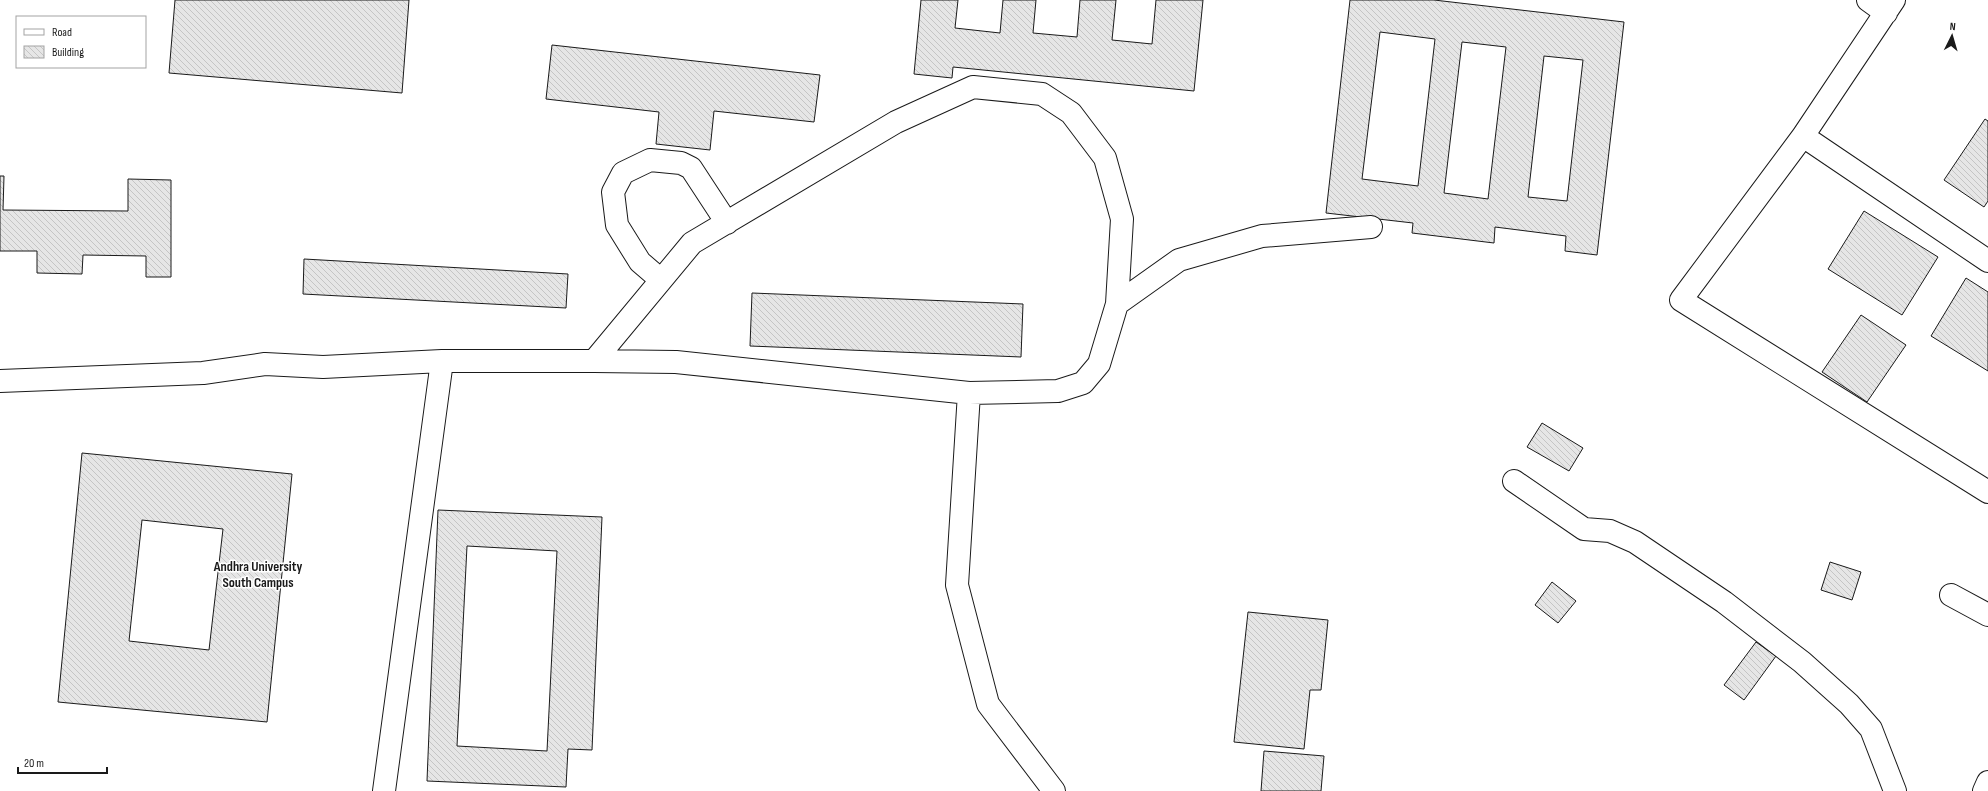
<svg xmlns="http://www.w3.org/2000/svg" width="1988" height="791" viewBox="0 0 1988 791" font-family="'Sofia Sans Condensed',sans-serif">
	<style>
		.building { fill: url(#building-back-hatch); stroke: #1a1a1a; fill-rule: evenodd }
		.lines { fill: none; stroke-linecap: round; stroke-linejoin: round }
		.minor-casing { stroke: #1a1a1a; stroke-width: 24 }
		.minor { stroke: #fff; stroke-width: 22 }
		.labels { text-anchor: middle; stroke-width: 3; stroke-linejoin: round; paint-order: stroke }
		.quarter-label { font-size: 14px; font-weight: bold; fill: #1a1a1a; stroke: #fff }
	</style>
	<defs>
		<pattern id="building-back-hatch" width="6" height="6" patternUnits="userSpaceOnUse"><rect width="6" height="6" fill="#e6e6e6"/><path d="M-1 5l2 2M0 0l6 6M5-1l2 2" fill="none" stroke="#c5c5c5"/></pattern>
	</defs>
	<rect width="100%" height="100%" fill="#fff"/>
	<path class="building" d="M175,0H409L402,93L169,73Z
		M921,0H958L955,28L1000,33L1003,0H1036L1033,33L1077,37L1080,0H1116L1112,40L1152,44L1156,0H1203L1194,91L953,67L952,78L914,74Z
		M1350,0H1434L1624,22L1597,255L1565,251L1566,236L1495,227L1494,243L1412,233L1413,223L1326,213ZM1380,32L1435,39L1418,186L1362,179ZM1462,42L1506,47L1488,199L1444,193ZM1544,56L1583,60L1567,201L1528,197Z
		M552,45L820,75L814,122L714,111L710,150L656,144L659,112L546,99Z
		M1985,119L1988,121V201L1984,207L1944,180Z
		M0,176H4L3,210L128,211V179L171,180V277H146V256L83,255L82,274L37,273V251H0Z
		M1864,211L1938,257L1902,315L1828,269Z
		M304,259L568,274L566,308L303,294Z
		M1966,278L1988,292V371L1931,336Z
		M752,293L1023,304L1021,357L750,346Z
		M1861,315L1906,345L1867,402L1822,372Z
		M1542,423L1583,448L1569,471L1527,447Z
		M82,453L292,474L267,722L58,702ZM142,520L223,529L209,650L129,641Z
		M438,510L602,517L592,750L568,749L566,787L427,781ZM467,546L557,551L547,751L457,746Z
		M1830,562L1861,572L1852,600L1821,590Z
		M1552,582L1576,601L1558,623L1535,605Z
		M1248,612L1328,620L1321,690H1310L1304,749L1234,742Z
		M1756,642L1776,656L1744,700L1724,685Z
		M1264,751L1324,756L1321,791H1261Z"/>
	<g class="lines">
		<g class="minor-casing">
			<path id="minor" d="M1868,0L1886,13
				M1894,0L1803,136L1681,300L1988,492
				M1803,136L1988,261
				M661,280L640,262L617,225L613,192L623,173L650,160L681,163L691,168L727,223
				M1117,304L1179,260L1262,236L1371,227
				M594,361L692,243L896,122L973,87L1042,94L1071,113L1105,158L1122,219L1117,304L1099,364L1083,383L1058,391L969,393
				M0,381L203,373L265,364L323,367L442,361H594L676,362L969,393L957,585L988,704L1054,791
				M1514,481L1584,529L1610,531L1635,542L1724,602L1802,662L1849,704L1871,729L1895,791
				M1951,595L1988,615
				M384,791L442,361
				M1984,791L1988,782"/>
		</g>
		<use href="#minor" class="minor"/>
	</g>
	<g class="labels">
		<g class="quarter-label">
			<text x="258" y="571">Andhra University<tspan x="258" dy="16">South Campus</tspan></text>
		</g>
	</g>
	<rect x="16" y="16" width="130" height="52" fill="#ffffff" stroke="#a3a3a3"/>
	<rect x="24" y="29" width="20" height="6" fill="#ffffff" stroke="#a3a3a3"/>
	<text x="52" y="36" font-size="12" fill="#1a1a1a">Road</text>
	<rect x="24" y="46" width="20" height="12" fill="url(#building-back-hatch)" stroke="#a3a3a3"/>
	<text x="52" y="56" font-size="12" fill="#1a1a1a">Building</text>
	<g transform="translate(1952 36) rotate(5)" stroke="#ffffff" stroke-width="3" paint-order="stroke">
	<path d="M0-3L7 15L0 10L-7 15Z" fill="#1a1a1a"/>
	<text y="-6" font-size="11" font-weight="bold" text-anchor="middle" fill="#1a1a1a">N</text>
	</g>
	<path d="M18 767v6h89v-6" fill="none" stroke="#1a1a1a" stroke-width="2"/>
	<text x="24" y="767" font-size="12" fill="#1a1a1a" stroke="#ffffff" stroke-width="3" paint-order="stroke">20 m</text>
</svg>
